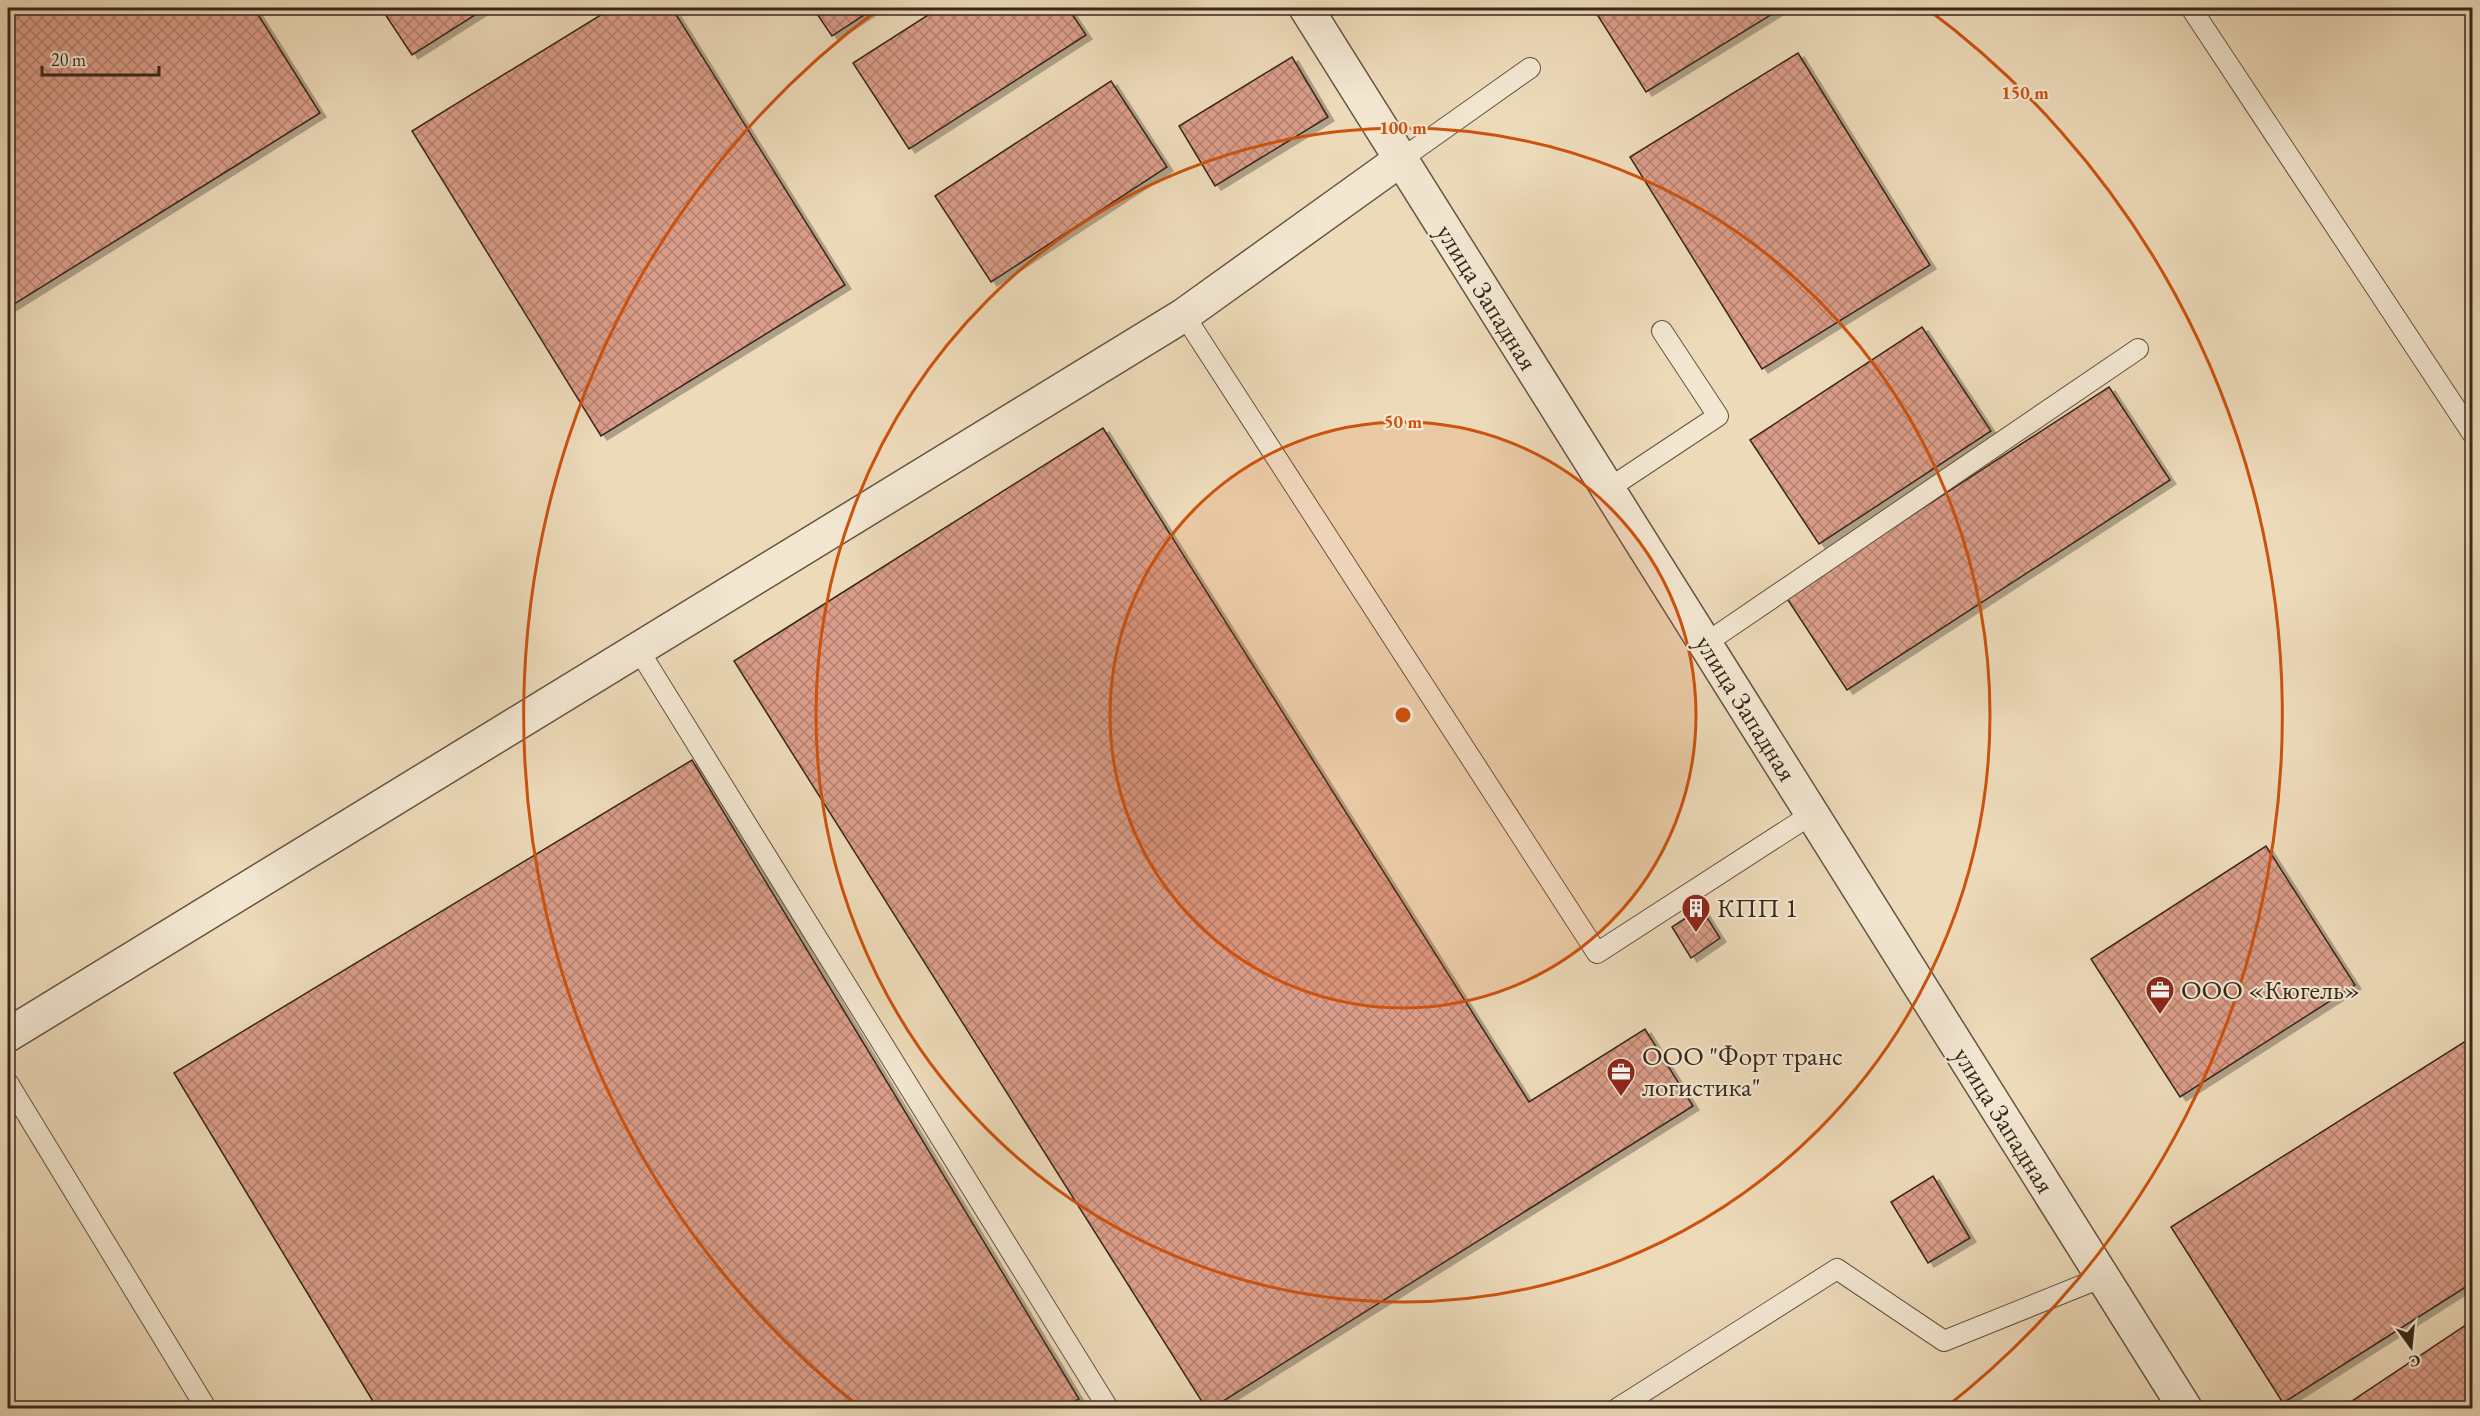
<svg xmlns="http://www.w3.org/2000/svg" width="2480" height="1416" viewBox="0 0 2480 1416" font-family="'EB Garamond',serif">
	<style>
		.building { fill: url(#building-cross-hatch); stroke: #37281a; stroke-width: 1.5; filter: url(#shadow) }
		.lines { fill: none; stroke-linecap: round; stroke-linejoin: round }
		.lane-casing { stroke: #645442; stroke-width: 22 }
		.street-casing { stroke: #645442; stroke-width: 36 }
		.lane { stroke: #f3e7d2; stroke-width: 20 }
		.street { stroke: #f3e7d2; stroke-width: 33 }
		.ring { fill: none; stroke: #cd520e; stroke-width: 3 }
		.labels { text-anchor: middle; stroke-width: 4.5; stroke-linejoin: round; paint-order: stroke }
		.street-label { font-size: 27px; fill: #37281a; stroke: #f3e7d2 }
		.poi-label { font-size: 27px; fill: #37281a; stroke: #f3e7d2; text-anchor: start }
		.centre { fill: #cd520e; stroke: #f3e7d2; stroke-width: 3 }
		.ring-label { font-size: 18px; text-anchor: middle; font-weight: bold; fill: #cd520e; stroke: #f3e7d2; stroke-width: 4.5; stroke-linejoin: round; paint-order: stroke }
	</style>
	<defs>
		<pattern id="building-cross-hatch" width="8" height="8" patternUnits="userSpaceOnUse" patternTransform="scale(1.5)"><rect width="8" height="8" fill="#db9d89"/><path d="M0 0l8 8M0 8l8-8" fill="none" stroke="#b2806f"/></pattern>
		<filter id="shadow"><feDropShadow dx="6" dy="4" stdDeviation="0" flood-color="#0004"/></filter>
	</defs>
	<rect width="100%" height="100%" fill="#eddab9"/>
	<filter id="stains"><feTurbulence type="fractalNoise" baseFrequency=".00333" numOctaves="4"/><feColorMatrix values="0 0 0 0 .2 0 0 0 0 .09 0 0 0 0 .02 0 0 0 .5 -.17"/></filter>
	<radialGradient id="worn" r=".72"><stop offset=".6" stop-color="#630" stop-opacity="0"/><stop offset="1" stop-color="#630" stop-opacity=".3"/></radialGradient>
	<path class="building" d="M8,8H254L320,113L8,308Z
		M381,8H486L412,55Z
		M612,8H672L845,285L601,436L412,131Z
		M813,8H875L832,36Z
		M939,8H1068L1086,35L909,149L853,63Z
		M1593,8H1782L1646,92Z
		M1798,53L1930,265L1762,369L1630,157Z
		M1292,57L1328,117L1215,186L1179,126Z
		M1111,81L1167,167L991,282L935,196Z
		M1922,327L1991,431L1819,544L1750,440Z
		M2109,387L2170,480L1847,690L1786,597Z
		M1103,428L1529,1102L1645,1029L1693,1106L1212,1408H1206L734,661Z
		M692,760L1079,1399L1063,1408H377L174,1073Z
		M2266,846L2355,985L2180,1097L2091,959Z
		M1701,908L1720,938L1691,958L1672,927Z
		M2472,1037V1283L2283,1403L2171,1227Z
		M1933,1176L1970,1238L1928,1263L1891,1202Z
		M2472,1321V1408H2348L2346,1405Z"/>
	<g class="lines">
		<g class="lane-casing">
			<path id="lane" d="M2191,8L2472,433
				M1400,160L1530,68
				M1184,315L1597,953L1812,814
				M1608,489L1718,416L1662,331
				M1706,643L2138,349
				M638,649L1108,1408
				M8,1083L206,1408
				M1618,1408L1837,1269L1944,1341L2103,1277"/>
		</g>
		<g class="street-casing">
			<path id="street" d="M1306,8L2185,1408
				M8,1035L1184,315L1400,160"/>
		</g>
		<use href="#lane" class="lane"/>
		<use href="#street" class="street"/>
	</g>
	<circle cx="1403" cy="715" r="293" fill="#cd520e" fill-opacity=".12"/>
	<g class="ring">
		<circle cx="1403" cy="715" r="293"/>
		<circle cx="1403" cy="715" r="587"/>
		<path d="M861 1408A880 880 0 0 1 880 8M1926 8A880 880 0 0 1 1945 1408"/>
	</g>
	<defs>
		<g id="building-pin" transform="scale(1.5)"><path d="M0 17L-7.5 6A9.5 9.5 0 1 1 7.5 6Z" fill="#8f2418" stroke="#f3e7d2"/><path d="M-4-6H4V6H1V3H-1V6H-4ZM-2.5-4.3h1.7v1.8h-1.7ZM.8-4.3h1.7v1.8H.8ZM-2.5-1h1.7V.8h-1.7ZM.8-1h1.7V.8H.8Z" fill="#fff"/></g>
		<g id="office-pin" transform="scale(1.5)"><path d="M0 17L-7.5 6A9.5 9.5 0 1 1 7.5 6Z" fill="#8f2418" stroke="#f3e7d2"/><path d="M-6-3h4V-5.5h4V-3h4V5H-6ZM-1-4.5V-3h2v-1.5ZM-6 0V1H6V0Z" fill="#fff"/></g>
	</defs>
	<g fill-rule="evenodd">
		<use href="#building-pin" x="1696" y="908"/>
		<use href="#office-pin" x="2160" y="990"/>
		<use href="#office-pin" x="1621" y="1072"/>
	</g>
	<g class="labels">
		<g class="street-label">
			<text transform="translate(1487 297) rotate(58)" y="9">улица Западная</text>
			<text transform="translate(1746 708) rotate(58)" y="9">улица Западная</text>
			<text transform="translate(2004 1120) rotate(58)" y="9">улица Западная</text>
		</g>
		<g class="poi-label">
			<text x="1717" y="917">КПП 1</text>
			<text x="2181" y="999">ООО «Кюгель»</text>
			<text x="1642" y="1065">ООО "Форт транс<tspan x="1642" dy="31">логистика"</tspan></text>
		</g>
	</g>
	<circle cx="1403" cy="715" r="9" class="centre"/>
	<g class="ring-label">
		<text x="2025" y="99">150 m</text>
		<text x="1403" y="134">100 m</text>
		<text x="1403" y="428">50 m</text>
	</g>
	<rect width="2480" height="1416" fill="none" stroke="#eddab9" stroke-width="30"/>
	<rect x="9" y="9" width="2462" height="1398" fill="none" stroke="#37281a" stroke-width="3"/>
	<rect x="15" y="15" width="2450" height="1386" fill="none" stroke="#37281a" stroke-width="1.5"/>
	<g transform="translate(2411 1347) rotate(165)" stroke="#f3e7d2" stroke-width="4.5" paint-order="stroke">
	<path d="M0-4.5L10 22L0 15L-10 22Z" fill="#37281a"/>
	<text y="-9" font-size="16" font-weight="bold" text-anchor="middle" fill="#37281a">С</text>
	</g>
	<path d="M42 66v9h117v-9" fill="none" stroke="#37281a" stroke-width="3"/>
	<text x="51" y="66" font-size="18" fill="#37281a" stroke="#f3e7d2" stroke-width="4.5" paint-order="stroke">20 m</text>
	<rect width="100%" height="100%" filter="url(#stains)"/>
	<rect width="100%" height="100%" fill="url(#worn)"/>
</svg>
